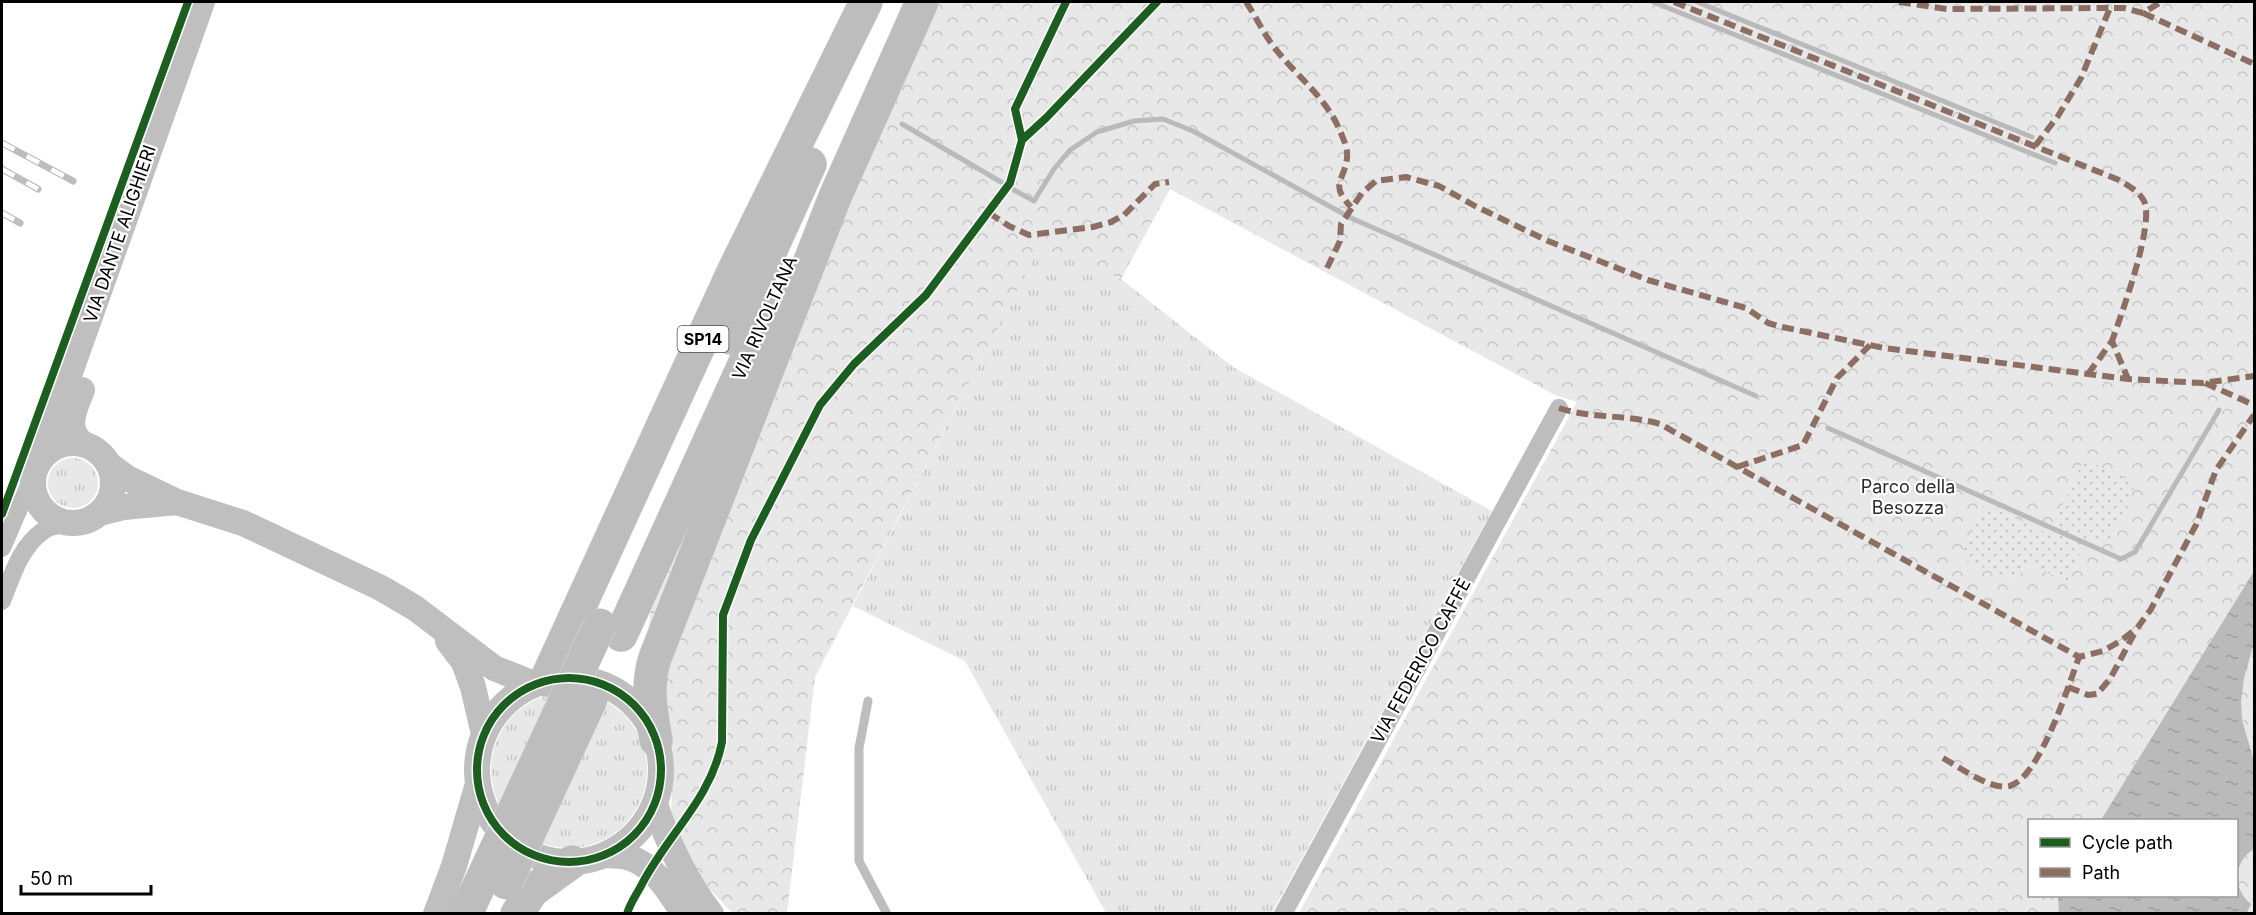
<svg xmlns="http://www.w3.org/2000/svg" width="2256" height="915" viewBox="0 0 2256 915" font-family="Inter,sans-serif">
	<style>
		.grass { fill: url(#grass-tufts) }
		.forest { fill: url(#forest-crowns); fill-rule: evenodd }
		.garden { fill: url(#garden-dots) }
		.water { fill: url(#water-ripples) }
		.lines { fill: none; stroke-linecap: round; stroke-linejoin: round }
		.stream { stroke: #bababa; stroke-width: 5 }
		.highway-casing { stroke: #dbdbdb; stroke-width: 34 }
		.lane { stroke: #bdbdbd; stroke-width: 9 }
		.street { stroke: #bdbdbd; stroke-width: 18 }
		.secondary { stroke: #bfbfbf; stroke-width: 26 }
		.highway { stroke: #bdbdbd; stroke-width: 33 }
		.rail-casing { stroke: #bdbdbd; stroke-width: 7 }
		.rail { stroke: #fff; stroke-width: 4.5; stroke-dasharray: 14; stroke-linecap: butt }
		.highway-bridge-casing { stroke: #dbdbdb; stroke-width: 34; stroke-linecap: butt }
		.highway-bridge { stroke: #bdbdbd; stroke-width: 33 }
		.quiet { stroke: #8d6e63; stroke-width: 6; stroke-dasharray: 12 6; stroke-linecap: butt }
		.cycleway-casing { stroke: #fff; stroke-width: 11 }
		.cycleway { stroke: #1b5e20; stroke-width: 8 }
		.labels { text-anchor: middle; stroke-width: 4.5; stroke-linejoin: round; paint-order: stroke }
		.shield { fill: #fff; stroke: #4c4c4c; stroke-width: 1.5 }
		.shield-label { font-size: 16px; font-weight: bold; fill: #000 }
		.street-label { font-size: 18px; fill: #000; stroke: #fff }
		.park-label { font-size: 18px; fill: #2c2c2c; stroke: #fff }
	</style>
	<defs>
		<pattern id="grass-tufts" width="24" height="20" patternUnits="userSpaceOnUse" patternTransform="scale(1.5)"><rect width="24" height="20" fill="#e8e8e8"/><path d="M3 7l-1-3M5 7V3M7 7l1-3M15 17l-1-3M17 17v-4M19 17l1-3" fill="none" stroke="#c5c5c5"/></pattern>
		<pattern id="forest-crowns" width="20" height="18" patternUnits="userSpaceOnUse" patternTransform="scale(1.5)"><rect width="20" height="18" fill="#e8e8e8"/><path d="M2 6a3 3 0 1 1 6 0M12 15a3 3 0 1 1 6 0" fill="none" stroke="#c5c5c5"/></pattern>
		<pattern id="garden-dots" width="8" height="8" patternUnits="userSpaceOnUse" patternTransform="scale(1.5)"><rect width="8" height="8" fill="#e8e8e8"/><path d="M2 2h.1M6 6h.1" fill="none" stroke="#c5c5c5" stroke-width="1.8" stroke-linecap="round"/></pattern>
		<pattern id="water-ripples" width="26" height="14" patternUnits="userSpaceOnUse" patternTransform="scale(1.5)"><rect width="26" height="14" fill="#bababa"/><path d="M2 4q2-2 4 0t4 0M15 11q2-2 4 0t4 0" fill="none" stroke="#9e9e9e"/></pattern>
	</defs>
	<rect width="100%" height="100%" fill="#fff"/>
	<path class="grass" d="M1040,246L1121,279L1233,367L1492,511L1272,913H1106L965,661L853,606Z
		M48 483a25 25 0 1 1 50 0a25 25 0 1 1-50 0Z
		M491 770a78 78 0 1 1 156 0a78 78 0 1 1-156 0Z"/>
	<path class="forest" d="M919,2H2254V913H1299L1577,402L1555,395L1170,189L1121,279L1040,247L815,677L787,913H732L704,883L682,852L671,819L672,783L670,753L646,651L651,606ZM2030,820H2236V896H2030Z"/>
	<path class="garden" d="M2084,459L2136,483L2108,544L2088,535L2067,582L2026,562L2016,582L1960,557L1985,504L2049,534Z"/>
	<path class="water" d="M2254,571V643L2244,678L2241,702L2242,720L2254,761V849C2233,862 2232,889 2251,904L2246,914L2059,913L2058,896H2236V820H2101Z"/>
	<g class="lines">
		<path class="stream" d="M1653,2L2055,163
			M1697,2L2032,137
			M902,124L1001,182
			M1014,190L1034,201L1054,169L1070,150L1097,132L1134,121L1163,119L1193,131L1351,218L1756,396
			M1828,428L2121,559L2135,552L2219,410"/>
		<g class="highway-casing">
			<path id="highway" d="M731,338L810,164
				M621,635L768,312
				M546,680L733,272L866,2
				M656,740C651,712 646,686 655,658L835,197L922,2
				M466,914L485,873
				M517,914L532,891L572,862"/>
		</g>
		<path class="lane" d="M868,701L859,748V861L887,914"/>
		<path class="street" d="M2,548L33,476
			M2,601C12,576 20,547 43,531C49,526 59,525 66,523
			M1283,914L1559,408"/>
		<path class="secondary" d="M82,390C74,410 64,429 83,444
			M33 483a40 40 0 1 1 80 0a40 40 0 1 1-80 0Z
			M108,464L127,478L177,502L243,523L381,588L415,608L494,668L534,684
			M37,465L202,2
			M100,513L124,507L177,502
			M448,641L464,662L473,687L484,734
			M477 770a92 92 0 1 1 184 0a92 92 0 1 1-184 0Z
			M655,804C668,844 685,880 711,914
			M606,855C614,856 623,855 630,858C654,865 671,894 684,914
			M436,914L454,866L478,784"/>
		<use href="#highway" class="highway"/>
		<g class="rail-casing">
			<path id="rail" d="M2,143L73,181
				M2,169L38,189
				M2,213L20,223"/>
		</g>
		<use href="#rail" class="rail"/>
		<g class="highway-bridge-casing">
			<path id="highway-bridge" d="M485,873L600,625
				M506,883L591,699"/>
		</g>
		<use href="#highway-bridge" class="highway-bridge"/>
		<path class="quiet" d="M1246,2C1257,18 1265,37 1278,52C1299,78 1327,99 1340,131C1344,140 1348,149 1347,158C1344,182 1329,184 1351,207
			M1674,2L2119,180C2127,185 2139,191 2144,201C2155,224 2121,315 2112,341
			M1899,2L1947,9L2110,8
			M2143,13L2254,64
			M2035,146L2058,116L2081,78L2110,8H2124L2143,13L2161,2
			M989,213L1009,226L1029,235L1093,227L1111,222L1124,215L1155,184L1169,182
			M1327,268L1340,241L1341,224L1362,193L1376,181L1406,177L1439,186L1475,206L1548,241L1648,280L1746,308L1768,323L1782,327L1884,348L2128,379L2203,383L2254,376
			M2088,374L2112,341L2128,379
			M2205,383L2254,405
			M1559,408C1592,419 1626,414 1660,424L2079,657L2103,651L2122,640L2138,627L2151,609L2196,525L2216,470L2254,415
			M1737,467L1803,445L1837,378L1870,345
			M2068,687L2088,695L2097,694L2110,679L2134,634
			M1943,758C1959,767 1992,791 2010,786C2040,777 2069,684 2079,657"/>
		<g class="cycleway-casing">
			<path id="cycleway" d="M1022,140L1046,118L1157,2
				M2,514L188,2
				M477 770a92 92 0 1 1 184 0a92 92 0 1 1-184 0Z
				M627,914C630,903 637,894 642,884C668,834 711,799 722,742L723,615L751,540L820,405L854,364L926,295L1010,183L1022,140L1015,109L1066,2"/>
		</g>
		<use href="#cycleway" class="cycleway"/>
	</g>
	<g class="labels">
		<rect class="shield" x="677.5" y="326" width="51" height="26" rx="4.5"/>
		<g class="shield-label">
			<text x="703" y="345">SP14</text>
		</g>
		<g class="street-label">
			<text transform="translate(120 234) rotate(-71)" y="6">VIA DANTE ALIGHIERI</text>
			<text transform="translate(765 318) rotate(-66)" y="6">VIA RIVOLTANA</text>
			<text transform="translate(1421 661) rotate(-61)" y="6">VIA FEDERICO CAFFÈ</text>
		</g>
		<g class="park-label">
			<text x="1908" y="493">Parco della<tspan x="1908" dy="21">Besozza</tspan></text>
		</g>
	</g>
	<rect width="2256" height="915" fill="none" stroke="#000000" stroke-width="6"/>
	<rect x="2028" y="819" width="210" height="78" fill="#ffffff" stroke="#999999" stroke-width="1.5"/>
	<rect x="2040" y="838" width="30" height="9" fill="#1b5e20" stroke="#999999" stroke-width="1.5"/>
	<text x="2082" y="849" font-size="18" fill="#000000">Cycle path</text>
	<rect x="2040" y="868" width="30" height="9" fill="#8d6e63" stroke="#999999" stroke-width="1.5"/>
	<text x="2082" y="879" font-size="18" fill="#000000">Path</text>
	<path d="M21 885v9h130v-9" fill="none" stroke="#000000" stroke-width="3"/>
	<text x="30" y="885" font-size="18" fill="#000000" stroke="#ffffff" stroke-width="4.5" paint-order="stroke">50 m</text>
</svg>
